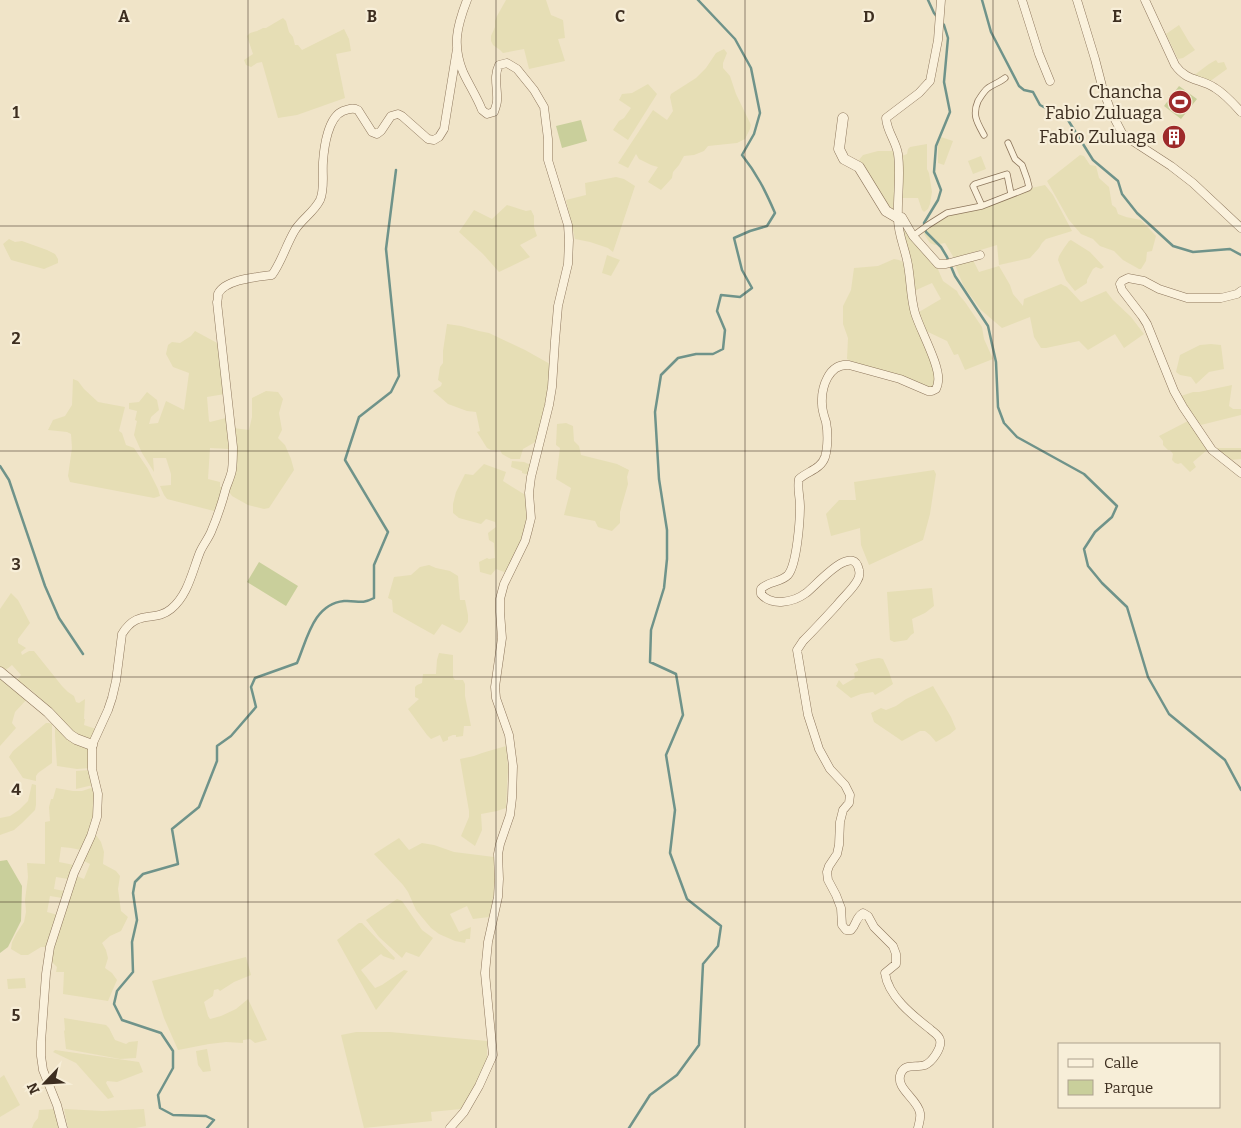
<svg xmlns="http://www.w3.org/2000/svg" width="1241" height="1128" viewBox="0 0 1241 1128" font-family="Bitter,serif">
	<style>
		.farmland { fill: #e6deb5 }
		.green { fill: #c9cf9b }
		.lines { fill: none; stroke-linecap: round; stroke-linejoin: round }
		.stream { stroke: #6f938a; stroke-width: 2.5 }
		.pedestrian-casing { stroke: #8d765c; stroke-width: 7 }
		.minor-casing { stroke: #8d765c; stroke-width: 9 }
		.tertiary-casing { stroke: #8d765c; stroke-width: 11 }
		.pedestrian { stroke: #faf1dc; stroke-width: 5.5 }
		.minor { stroke: #faf1dc; stroke-width: 8 }
		.tertiary { stroke: #faf1dc; stroke-width: 10 }
		.grid { fill: none; stroke: #3d2e20; stroke-width: 1; stroke-opacity: 0.55 }
		.labels { text-anchor: middle; stroke-width: 4.5; stroke-linejoin: round; paint-order: stroke }
		.poi-label { font-size: 18px; fill: #3d2e20; stroke: #f7eed8; text-anchor: end }
		.grid-label { font-size: 16px; text-anchor: middle; font-weight: bold; fill: #3d2e20; stroke: #f7eed8; stroke-width: 4.5; stroke-linejoin: round; paint-order: stroke }
	</style>
	<rect width="100%" height="100%" fill="#f0e4c8"/>
	<path class="farmland" d="M506,0H546L551,15L563,20L565,38L558,39L565,61L529,69L524,49L503,53L500,50L493,45L491,41V36L495,27V21L497,16Z
		M283,18L286,21L289,32L293,37L295,45H298L302,50L344,29L349,39L351,51L336,54L345,98L297,115L278,118L262,62L257,63L251,67L246,65L244,60L253,54L247,36L250,33L257,31L263,28H266Z
		M1179,25L1189,42L1195,50L1183,58L1178,59L1166,34Z
		M724,49L727,53L723,63V68L730,76L736,94L751,125L750,129L745,139L737,143L708,146L704,151L694,155L684,156L679,165L673,172L672,178L661,190L648,182L658,167L651,165L639,159L636,154L628,168L618,163L653,110L667,120L673,111L670,97L671,94L696,78L706,68L716,53Z
		M1216,60L1218,63L1224,62L1227,69L1209,82L1193,76L1209,64Z
		M648,84L657,94L628,140L613,130L619,121L624,118L631,108L619,100L622,94L632,93Z
		M941,137L953,141L944,165L938,163V145Z
		M927,144V169L929,173L932,192L930,204L928,209L924,212L922,210L918,198H902V156L907,154L908,149L910,147Z
		M878,151H893L895,163V186L893,209L889,206L859,160L863,155Z
		M1080,155L1084,156L1090,165L1096,166L1099,178L1109,187L1112,205L1116,208L1118,214L1126,217L1141,220L1156,236L1152,251L1147,252L1146,261L1141,269H1139L1123,260L1114,251L1100,246L1093,239L1081,234L1069,220L1047,181Z
		M981,156L986,169L973,174L968,161Z
		M616,177L624,179L635,186L613,252L608,248L590,242L575,239L566,200L586,195L585,183Z
		M1045,185L1053,195L1072,231L1046,239L1042,243L1039,248L1030,258L999,265L997,245L954,258L945,243L935,245L930,243L924,234V230L948,216L966,212L985,207L1027,189Z
		M507,205L526,211L531,210L534,216V227L537,236L520,245L530,257L499,272L483,254L459,232L474,210L492,219Z
		M901,220L918,248L924,253L937,267L943,281L957,291L959,295L965,302L982,327L984,339L993,359L965,370L958,354L954,355L947,341L926,331L919,312L941,299L932,283L914,291Z
		M9,239L15,242L22,241L47,250L55,254L58,259V263L44,269L11,260L3,244Z
		M1071,240L1090,252L1104,267L1101,269L1096,267L1093,269L1087,280V283L1075,291L1066,280L1058,260L1059,256L1064,248L1069,241Z
		M607,255L620,260L611,276L602,273Z
		M894,259L899,260L903,262L906,267L935,372L934,384L932,388H928L851,361L847,359L848,338L843,324V306L851,290L854,268L878,266Z
		M973,260L979,272L999,266L1010,285L1013,294L1023,306L1024,299L1061,284L1067,287L1081,302L1106,291L1113,300L1131,317L1144,334L1124,348L1115,334L1088,350L1079,341L1046,348H1041L1034,337L1030,317L1002,328L981,310L964,287L955,265Z
		M447,324L461,326L479,331L489,333L525,350L550,364L548,396L537,441L523,449L520,459H511L502,454L500,450H491L487,448L477,432L480,431L476,412L467,411L448,404L433,391L441,386L442,383L438,380L440,367L443,363V351Z
		M195,331L219,344L225,394L207,397L209,421L210,422L226,418L229,449L210,448L208,479L220,482V487L224,488L217,508L214,511L167,499L164,495L160,486L171,485V474L166,458H153L154,472L142,453L134,435L137,421L135,420L137,411L129,409V403L139,402L147,392L157,400L159,410L151,417L149,424L158,423L166,401L184,410L189,373L173,367L166,354L168,345L172,342L180,343L191,336Z
		M1211,344L1221,345L1224,369L1209,372L1196,384L1191,377L1180,375L1176,372L1180,355L1200,345Z
		M73,379L78,381L84,389L98,402L125,407L119,431L122,433L126,445L134,448L148,469L158,489L160,496L154,498L70,482L68,476L72,448L71,434L67,432L48,430L53,420L65,416L72,405Z
		M1232,385L1229,406L1233,409H1241V415L1201,425L1184,403L1181,396L1193,392H1199Z
		M266,391L278,392L283,399L279,413L282,430L278,438L285,445L291,459L294,470L269,508L264,509L248,505L232,496L229,492L233,477V428L249,430L252,417V398Z
		M1188,421L1207,450L1193,462L1196,467L1190,472L1181,463L1178,464L1175,463L1172,460L1173,454L1170,450H1168L1163,445V441L1159,436Z
		M566,423L573,426L574,441L579,446L581,455L617,464L629,470L627,477L628,484L620,512V523L612,531L598,527L595,521L564,515L571,488L556,479L560,448L556,445L557,424Z
		M1217,448H1241V459L1232,460L1223,454Z
		M512,461L524,462L531,465L529,475L522,473V471L511,467Z
		M484,464L506,472L503,481L527,496V518L525,531L507,573L496,569L491,575L480,572L479,562L487,558L489,559L495,558L494,543L489,540L488,533L496,527L495,522L486,519L481,524L459,518L453,513V504L456,492L465,474L473,475Z
		M934,470L936,474L930,514L923,540L869,565L861,545L860,528L831,536L826,514L839,500H856L854,482Z
		M429,565L436,568L450,571L458,576L460,600H465L468,615V622L463,630L460,633L442,624L434,635L393,612L392,600L388,598L394,577L411,575L420,567Z
		M932,588L934,606L925,613L912,619L914,633L911,635L907,640L894,642L890,640L887,592Z
		M11,593L18,600L30,623L18,639V643L26,648L21,652L22,655L29,651H34L62,686L68,692L74,696L76,702L79,703L85,699L84,719H85L84,725L96,729L91,741L81,739L51,712L44,702L30,689L16,681L21,675L12,665L3,672L0,669V609Z
		M439,653L453,655V677L455,680H463L465,684V696L471,726H464L463,736L456,737V735H453L448,737V740L443,742L440,735L431,739L427,735L408,709L419,699L415,697V687L417,685L422,683L423,674H436L437,660Z
		M879,658L883,659L889,672L893,684L884,690L875,695L873,692L861,694L851,698L836,686L839,680L843,685L855,678L854,673L858,671V669L855,664L872,659Z
		M0,674L28,698L15,712L12,723L16,728L0,746Z
		M933,686L951,717L956,729L950,734L936,742L930,735L925,731H920L902,741L874,722L871,713L881,708L886,710L896,706L906,699Z
		M46,723H49L52,724V763L38,773L36,776V781L23,778L9,757L13,751Z
		M57,725L90,746V768L77,769L57,766L55,736V727Z
		M506,746L508,767L506,808L497,811L481,814L482,830L475,846L461,836L469,817V811L460,759L474,756L482,753Z
		M90,770L93,785L76,789V771Z
		M32,784L36,785V805L35,810L22,823L14,830L0,835V818L10,816L19,810L28,801Z
		M94,787L96,805L94,817L89,836L81,850L71,848L61,847L59,862L74,865L68,879L56,877L54,889L64,891L62,898L50,896L47,912L58,915L48,947H41L28,955H21L11,949L12,942L16,934L24,922L26,912L25,900L28,877L27,863L45,864V822L50,821L49,807L51,799H53L56,788L73,791H82Z
		M96,835L101,842L104,852L103,864L116,871L120,876L118,889L121,911L128,917L121,931L110,936L102,943L106,950L108,958L105,968L112,973L117,980L108,1001L63,994L64,972H56L57,967L52,962L55,941L76,876L84,879L90,864L82,860Z
		M399,838L409,850L422,843L434,845L454,852L494,857L496,874V883L489,917L473,919L467,906L450,914L459,932L471,927L470,939H466L465,943L455,941L439,934L431,928L416,910L408,892L403,885L374,854Z
		M397,899L402,901L422,930L433,938L419,957L406,952L402,958L379,937L366,920Z
		M359,923H362L395,958L394,960L383,956L381,954L361,970L375,988L382,985L404,970L408,971L376,1010L337,940Z
		M246,957L251,975L234,982L220,991L218,989L214,990L213,996L204,1002L208,1016L210,1019L221,1016L236,1009L248,999L267,1040L255,1043L250,1039L243,1040V1043L226,1042L209,1044L178,1050L164,1018L152,981Z
		M25,978L26,988L8,989L7,979Z
		M64,1018L106,1025L109,1028L115,1040L126,1044L129,1042L138,1041L136,1058L120,1059L66,1049L64,1031L65,1030Z
		M356,1032H390L487,1041V1060L477,1083L461,1109L431,1112L432,1121L364,1128L341,1035Z
		M207,1049L211,1071L203,1072L198,1065L196,1051Z
		M55,1050L139,1062L143,1072L117,1082L107,1081L106,1083L114,1097L108,1099L76,1063L53,1052Z
		M4,1075L20,1105L0,1117V1078Z
		M54,1109L59,1128H32L34,1123L38,1118L39,1110Z
		M64,1109L103,1111L144,1109L146,1126L136,1128H68Z"/>
	<path class="green" d="M1179,86L1197,99L1181,119L1164,106Z
		M581,120L587,141L562,148L556,126Z
		M259,562L298,586L286,606L247,582Z
		M7,860L22,886L21,921L8,947L0,953V861Z"/>
	<g class="lines">
		<path class="stream" d="M928,0L934,13L938,18
			M982,0L991,32L1019,86L1024,90L1033,92L1040,105L1068,120L1093,160L1118,181L1122,194L1137,213L1173,246L1193,252L1230,249L1241,255
			M941,22L944,25L948,38L944,82L950,112L936,146L934,172L941,190L938,200L924,223L926,232L941,247L947,257L955,276L988,326L996,362L998,407L1004,423L1017,437L1084,474L1117,506L1112,517L1095,532L1084,549L1088,566L1102,583L1127,607L1148,677L1169,714L1225,760L1241,790
			M0,466L9,480L45,586L59,618L83,654
			M207,1128L214,1120L206,1116L173,1115L160,1108L158,1095L173,1068V1051L161,1033L122,1020L114,1004L117,991L133,972L132,942L137,920L133,893L135,882L143,874L178,864L172,829L199,807L217,761V746L231,736L256,707L251,687L255,678L297,663C307,640 313,604 344,601C357,600 361,605 374,598V565L388,532L345,460L359,417L391,392L399,376L386,249L396,170
			M629,1128L650,1095L677,1075L699,1045L703,964L718,946L721,926L687,899L670,853L675,810L666,755L683,715L676,674L650,662L651,630L664,588L667,559V530L659,479L655,412L661,375L678,358L696,354H713L723,349L725,330L717,311L721,295L740,297L752,288L742,270L734,238L750,231L767,226L775,213C765,190 757,174 742,155L754,134L760,113L751,68L735,39L698,0"/>
		<g class="pedestrian-casing">
			<path id="pedestrian" d="M984,135C977,122 972,115 978,101C981,96 984,91 988,88C994,84 1000,82 1005,78
				M982,206L973,186L975,184L1007,174L1011,194
				M913,236L928,225L947,213L982,206L1028,188L1029,187L1027,179L1022,165L1015,159L1008,143"/>
		</g>
		<g class="minor-casing">
			<path id="minor" d="M1022,0L1039,54L1050,81
				M1077,0L1095,59L1102,86L1111,112L1122,133L1131,140L1171,166L1193,183L1241,228
				M1145,0L1175,65C1187,82 1200,78 1215,88C1225,94 1233,103 1241,112
				M898,218L902,217L913,236L938,264H946L980,255
				M1241,291L1237,294L1221,298H1187L1159,289L1144,281L1128,278L1122,281L1120,284L1122,290L1142,316L1147,324L1174,391L1183,407L1212,450L1241,473
				M63,1128L57,1105L43,1070L41,1056V1042L46,974L50,947L74,873L91,836L97,817L98,794L92,769V745L108,710L112,698L116,681L122,634C138,608 154,623 171,609C188,595 192,572 200,552C203,545 208,539 211,532C217,518 222,503 226,488C228,482 231,476 232,470C233,462 233,455 233,447L217,302C218,301 218,295 218,294C225,279 258,277 272,275C282,261 286,245 295,230C302,219 314,212 320,200C325,189 322,175 323,162C324,147 328,117 343,111C348,109 353,107 358,110L372,132L377,134L381,131L391,116L398,114L402,116L428,139L434,140L439,137L444,129L457,49
				M450,1128L464,1112L479,1086L493,1055L485,973L488,942L498,897L499,879L498,854L500,844L510,815L512,798L513,766L509,735L496,698L495,687L502,638L500,612V599L504,584L525,541L528,530L531,518L529,493L531,477L549,405L552,387L555,341L558,306L568,264L569,240L568,225L548,160V139L544,107L534,90L517,69L507,63L499,65C493,77 498,88 497,101C497,104 495,109 494,112L487,114L482,110C477,97 469,85 463,72C452,45 457,26 467,0
				M918,1128C919,1123 921,1118 920,1113C918,1099 894,1088 901,1073C905,1063 916,1068 925,1065C932,1062 942,1048 940,1040C939,1035 933,1032 930,1029C912,1015 888,996 885,973L896,964V954L893,946L874,927L868,916L863,913C855,918 857,924 851,930H846L842,925L841,908L836,895L828,880L827,872L829,866L837,854L839,845L840,822L843,810L849,803L850,795L845,785L830,769L819,749L808,715L797,650L803,641C815,629 826,617 837,605C843,597 852,590 857,581C859,578 860,574 859,570C853,541 815,587 806,593C794,602 772,607 761,594V589C768,581 780,583 788,575C797,564 800,520 800,506C800,496 797,489 799,479C808,471 821,469 825,457C828,447 828,432 826,422C824,416 822,410 822,404C821,387 829,363 849,365L900,379L928,391H932L936,389C937,387 938,384 938,382C941,367 920,330 915,313C910,296 911,277 907,260C904,246 898,233 898,219C897,197 901,175 898,154C896,141 887,132 886,118L919,93L930,81L938,40L941,0"/>
		</g>
		<g class="tertiary-casing">
			<path id="tertiary" d="M843,118L839,149L844,159L859,167L886,211L898,218
				M0,672L48,712L70,735L76,739L92,745"/>
		</g>
		<use href="#pedestrian" class="pedestrian"/>
		<use href="#minor" class="minor"/>
		<use href="#tertiary" class="tertiary"/>
	</g>
	<path class="grid" d="M248,0V1128M496,0V1128M745,0V1128M993,0V1128M0,226H1241M0,451H1241M0,677H1241M0,902H1241"/>
	<defs>
		<g id="stadium-disc" transform="scale(1.25)"><circle r="9.5" fill="#9e2a2b" stroke="#f7eed8"/><path d="M0-5a6.5 5 0 1 0 0 10a6.5 5 0 1 0 0-10ZM-3.5-1.8h7v3.6h-7Z" fill="#fff"/></g>
		<g id="building-disc" transform="scale(1.25)"><circle r="9.5" fill="#9e2a2b" stroke="#f7eed8"/><path d="M-4-6H4V6H1V3H-1V6H-4ZM-2.5-4.3h1.7v1.8h-1.7ZM.8-4.3h1.7v1.8H.8ZM-2.5-1h1.7V.8h-1.7ZM.8-1h1.7V.8H.8Z" fill="#fff"/></g>
	</defs>
	<g fill-rule="evenodd">
		<use href="#stadium-disc" x="1180" y="102"/>
		<use href="#building-disc" x="1174" y="137"/>
	</g>
	<g class="labels">
		<g class="poi-label">
			<text x="1162" y="98">Chancha<tspan x="1162" dy="21">Fabio Zuluaga</tspan></text>
			<text x="1156" y="143">Fabio Zuluaga</text>
		</g>
	</g>
	<g class="grid-label">
		<text x="124" y="22">A</text>
		<text x="372" y="22">B</text>
		<text x="620" y="22">C</text>
		<text x="869" y="22">D</text>
		<text x="1117" y="22">E</text>
		<text x="16" y="118">1</text>
		<text x="16" y="344">2</text>
		<text x="16" y="570">3</text>
		<text x="16" y="795">4</text>
		<text x="16" y="1021">5</text>
	</g>
	<rect x="1058" y="1043" width="162" height="65" fill="#f7eed8" stroke="#ada18e"/>
	<rect x="1068" y="1059" width="25" height="8" fill="#faf1dc" stroke="#ada18e"/>
	<text x="1104" y="1068" font-size="15" fill="#3d2e20">Calle</text>
	<rect x="1068" y="1080" width="25" height="15" fill="#c9cf9b" stroke="#ada18e"/>
	<text x="1104" y="1093" font-size="15" fill="#3d2e20">Parque</text>
	<g transform="translate(45 1083) rotate(245)" stroke="#f7eed8" stroke-width="4" paint-order="stroke">
	<path d="M0-4L9 19L0 12L-9 19Z" fill="#3d2e20"/>
	<text y="-8" font-size="14" font-weight="bold" text-anchor="middle" fill="#3d2e20">N</text>
	</g>
</svg>
